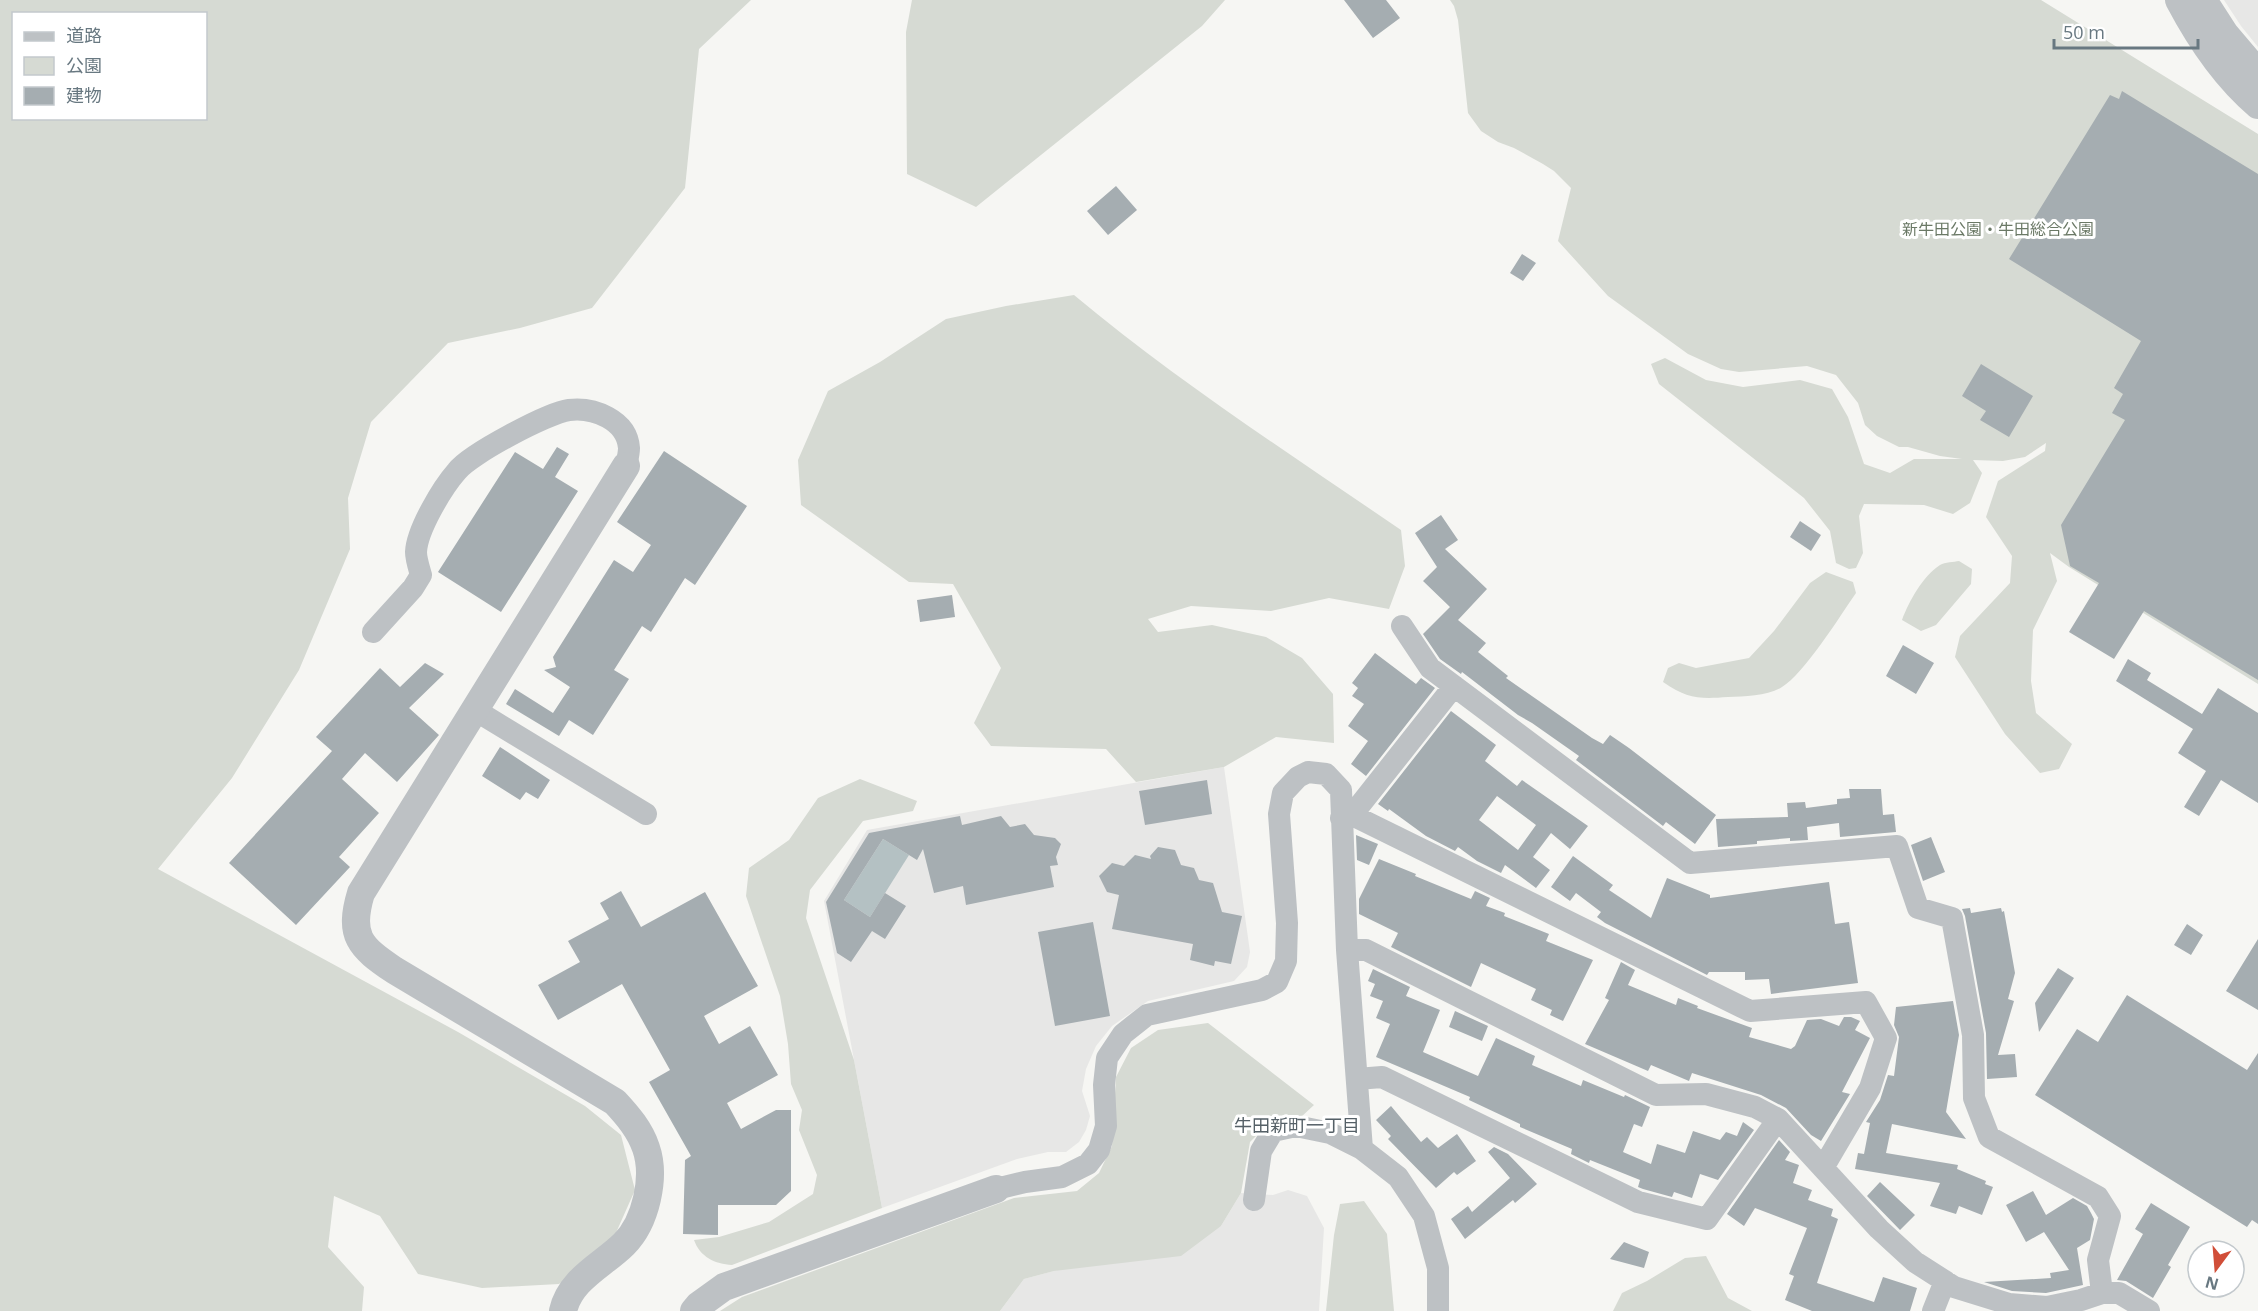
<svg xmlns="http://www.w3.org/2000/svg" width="2258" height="1311" viewBox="0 0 2258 1311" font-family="'Open Sans','Noto Sans JP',sans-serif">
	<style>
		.built { fill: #e7e7e6 }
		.green { fill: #d6dad3; fill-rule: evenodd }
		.water { fill: #b4c1c3 }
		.building { fill: #a5adb1; fill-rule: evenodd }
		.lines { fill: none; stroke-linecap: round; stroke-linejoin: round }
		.minor { stroke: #bdc1c4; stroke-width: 22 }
		.tertiary { stroke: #bdc1c4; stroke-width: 28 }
		.labels { text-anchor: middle; stroke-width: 6; stroke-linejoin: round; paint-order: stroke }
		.park-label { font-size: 16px; fill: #6b7966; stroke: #fff }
		.neighbourhood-label { font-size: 18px; fill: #556067; stroke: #fff }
	</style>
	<rect width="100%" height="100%" fill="#f6f6f3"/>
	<path class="built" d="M2224,0H2258V47L2241,26Z
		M1224,767L1250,952L1247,967L1234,981L1148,1001L1112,1026L1096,1046L1086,1069L1082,1091L1090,1116L1086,1130L1079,1142L1066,1152H1048L1017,1159L882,1208L824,901L867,830Z
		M1288,1190L1307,1196L1324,1228L1319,1311H1000L1024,1279L1221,1226L1241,1193L1273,1195Z"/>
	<path class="green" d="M0,0H751L699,49L685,188L592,308L520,328L448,343L371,422L348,498L350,549L299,670L232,778L158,869L458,1032L585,1106L621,1135L635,1190L611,1244L559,1284L482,1288L418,1274L380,1216L334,1196L328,1247L364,1287L362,1311H0ZM14,14H206V118H14Z
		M912,0H1225L1202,26L976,207L907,174L906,32Z
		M1450,0H2041L2258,134V684L2069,567L2050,553L2057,581L2033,630L2031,681L2036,713L2072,744L2059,769L2040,773L2005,734L1955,657L1960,636L2010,583L2012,556L1986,517L1998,481L2045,451L2046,443L2025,457L2003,461L1973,460L1982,473L1970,503L1953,514L1924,505L1864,504L1859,516L1863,553L1856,568L1849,569L1836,563L1830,531L1804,498L1659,384L1651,364L1665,358L1706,380L1743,387L1800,380L1832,389L1848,417L1864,464L1890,473L1914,459H1962L1940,456L1908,447H1899L1877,436L1865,425L1858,403L1836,375L1807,366L1739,372L1721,369L1688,354L1608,296L1558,241L1571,188L1554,171L1543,164L1514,148L1498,142L1481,131L1468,113L1458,20L1454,6Z
		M1074,295C1177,381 1290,454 1401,530L1405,566L1389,609L1329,598L1271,611L1191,606L1148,619L1158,632L1212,625L1266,637L1302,658L1333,694L1334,743L1276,737L1224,767L1136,782L1106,749L991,746L974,723L1001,668L953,584L909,582L801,505L798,460L828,391L880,362L946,319L1006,306Z
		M1959,561L1972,569L1971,584L1936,625L1921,631L1902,620C1909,601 1923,576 1940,565C1945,562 1954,562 1959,561Z
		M1826,572L1853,582L1856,593C1840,616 1804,674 1782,687C1768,696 1745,696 1728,697C1700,699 1687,699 1663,682L1668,668L1679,663L1696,668L1749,658L1774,631L1810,583Z
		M860,779L917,801L913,811L863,821L810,890L806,918L854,1060L882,1208L732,1265C715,1264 700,1257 694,1240L719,1237L769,1222L813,1194L817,1175L799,1130L802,1110L791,1084L788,1044L780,996L746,896L749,868L789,840L818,798Z
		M1208,1023L1314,1105L1300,1118L1269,1123L1250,1142L1241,1193L1221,1226L1181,1256L1054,1271L1024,1279L1000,1311H720L742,1297L1014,1198L1077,1191L1099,1173L1112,1146L1116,1077L1131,1048L1158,1030Z
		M1364,1201L1387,1234L1394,1311H1326L1334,1235L1340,1204Z
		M1706,1256L1728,1298L1752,1311H1613L1622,1293L1647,1281L1685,1258Z"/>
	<path class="water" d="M883,839L909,855L870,917L844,900Z"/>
	<path class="building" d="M1344,0H1386L1400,18L1373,38Z
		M2122,91L2258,174V680L2144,611L2114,659L2069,632L2099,583L2070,566L2061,525L2125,420L2112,413L2123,394L2114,388L2141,341L2009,259L2110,95L2119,99Z
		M1116,186L1137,210L1108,235L1087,211Z
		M1522,254L1536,263L1523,281L1510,273Z
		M1981,364L2033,396L2009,437L1980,420L1986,411L1962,396Z
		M557,447L569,454L555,477L578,491L501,612L438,572L515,452L543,469Z
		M664,451L747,506L695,585L685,578L651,632L642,626L614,670L629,679L593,735L569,720L559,736L506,704L515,689L553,713L570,687L544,670L556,667L553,657L614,560L633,572L651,545L617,522Z
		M1441,515L1458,540L1445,549L1487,589L1458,620L1486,643L1478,652L1508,676L1506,678L1592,738L1603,744L1610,735L1629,748L1716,815L1695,844L1666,822L1663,826L1576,760L1579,756L1532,723L1518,715L1462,672L1461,674L1440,659L1423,634L1450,607L1423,581L1437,567L1415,533Z
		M1800,521L1821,535L1811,551L1790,537Z
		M952,595L955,617L920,622L917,600Z
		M1903,645L1934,663L1916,694L1886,676Z
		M1375,653L1416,684L1421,678L1435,688L1366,776L1351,764L1368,741L1348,726L1364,704L1352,696L1358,688L1352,683Z
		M2128,659L2151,673L2147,680L2202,714L2218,688L2258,713V803L2221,780L2199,816L2184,807L2206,771L2178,753L2193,729L2116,681Z
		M425,663L444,674L409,708L439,735L397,782L365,753L342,779L379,813L339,857L350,867L296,925L229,863L332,751L316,737L380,668L400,687Z
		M1451,711L1496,745L1485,761L1517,786L1522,780L1588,826L1570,849L1551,833L1533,857L1550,870L1536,888L1505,865L1501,873L1477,861L1458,847L1455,851L1426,836L1389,809L1388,811L1378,804ZM1497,796L1536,825L1518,850L1479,820Z
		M500,747L550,780L538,799L526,792L520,800L482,776Z
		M1207,780L1212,814L1145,825L1139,791Z
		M1849,789H1881L1883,815L1894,814L1896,832L1840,837L1839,823L1807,827L1808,840L1790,841V838L1757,841V844L1718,847L1716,819L1788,817L1787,803L1805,802L1806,808L1837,804V799L1850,798Z
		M960,816L962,825L1001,816L1010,827L1025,824L1034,835L1055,838L1061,844L1056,857L1058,865L1050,866L1054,887L966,905L963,886L934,893L923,849L917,860L883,839L844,900L870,917L885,893L906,906L885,939L872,931L851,962L837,953L826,902L869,833Z
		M1356,835L1378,844L1369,865L1357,860Z
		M1931,837L1945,872L1923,881L1911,845Z
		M1158,847L1175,850L1181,865L1194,868L1199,880L1213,883L1222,912L1242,916L1231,964L1215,961L1214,966L1190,960L1193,944L1112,929L1119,895L1107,892L1099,876L1112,863L1124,866L1135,855L1151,859L1150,856Z
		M1573,856L1613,885L1609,890L1651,918L1667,878L1710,895V898L1829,882L1835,924L1849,922L1858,983L1771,994L1769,979L1745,980V972H1709L1707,975L1605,923L1597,917L1601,912L1576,893L1570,901L1551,887Z
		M1379,859L1416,874L1415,876L1471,899L1475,891L1490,898L1486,906L1505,913L1504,916L1549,934L1546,941L1593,960L1563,1021L1550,1015L1552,1010L1531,1000L1536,989L1481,963L1471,987L1391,947L1398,933L1359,914V899Z
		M621,891L641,927L705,892L758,986L704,1016L719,1044L750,1026L778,1075L727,1103L741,1129L776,1110H791V1191L776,1205H718V1235L683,1234L685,1160L691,1156L649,1082L670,1070L622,984L558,1020L538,985L580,962L568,941L609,919L600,903Z
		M1970,908L1971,913L2001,908L2002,912L2004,911L2015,973L2008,999L2014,1001L1998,1055L2015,1054L2017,1077L1987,1079L1986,1033L1965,916L1962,909Z
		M1093,922L1110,1016L1055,1026L1038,932Z
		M2187,924L2203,935L2191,955L2174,945Z
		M2258,939V1010L2226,991Z
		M1621,962L1635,970L1628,985L1676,1005L1678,998L1698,1006L1697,1008L1752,1028L1749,1037L1791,1049L1795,1046L1807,1020L1821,1019L1839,1026L1844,1017H1851L1860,1021L1855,1030L1870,1038L1842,1092L1850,1094L1821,1141L1811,1135L1786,1108L1761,1095L1692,1073L1689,1081L1651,1065L1648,1071L1585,1044L1609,1000L1605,998Z
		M2058,968L2074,978L2039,1032L2035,1003Z
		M1373,969L1410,987L1406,996L1440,1010L1423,1052L1478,1076L1496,1038L1535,1056L1532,1065L1581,1086L1583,1080L1624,1097L1625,1095L1650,1107L1642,1127L1634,1124L1623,1152L1651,1164L1657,1144L1685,1153L1693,1131L1720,1140L1726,1132L1737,1136L1743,1122L1754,1130L1718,1180L1700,1174L1692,1198L1674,1192L1672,1197L1643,1189L1638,1187L1640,1180L1590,1160L1589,1163L1571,1154L1572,1149L1520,1127V1124L1469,1100L1470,1097L1376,1057L1390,1024L1376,1018L1383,1001L1370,996L1375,984L1368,981Z
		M2127,995L2247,1070L2258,1053V1224L2252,1220L2247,1227L2035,1095L2077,1029L2098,1042Z
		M1953,1001L1959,1035L1946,1112L1966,1139L1892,1124L1886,1153L1958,1165L1957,1169L1986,1181L1985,1184L1993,1187L1982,1215L1959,1206L1956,1214L1930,1206L1940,1183L1855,1169L1858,1153L1864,1154L1870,1123L1866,1122L1880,1100L1888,1075L1894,1076L1899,1037L1894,1025L1896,1007Z
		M1455,1011L1488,1026L1482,1041L1449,1027Z
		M1391,1106L1421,1142L1427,1137L1438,1148L1457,1134L1476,1161L1457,1175L1454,1172L1436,1188L1388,1139L1391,1136L1376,1120Z
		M1779,1140L1790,1152L1785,1160L1799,1165L1793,1183L1812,1190L1808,1200L1833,1209L1831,1216L1838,1219L1817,1283L1874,1302L1883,1277L1917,1288L1910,1311H1812L1785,1300L1794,1276L1789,1274L1807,1228L1755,1208L1744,1226L1727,1214Z
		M1494,1147L1508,1154L1537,1184L1515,1203L1513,1200L1465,1239L1451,1219L1468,1206L1472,1212L1510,1178L1488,1152Z
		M1880,1182L1915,1215L1900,1230L1867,1196Z
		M2033,1191L2046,1215L2073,1198L2087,1206L2091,1213L2094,1219L2090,1240L2077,1248L2083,1285L2046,1293L2012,1291L1984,1282L2051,1278L2050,1273L2069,1270L2044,1232L2026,1242L2006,1205Z
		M2151,1203L2190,1227L2168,1265L2171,1267L2153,1298L2126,1281L2117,1280L2143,1234L2135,1229Z
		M1624,1242L1649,1252L1644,1268L1610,1259Z"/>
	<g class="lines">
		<path class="minor" d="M1402,626L1430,668L1690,863L1897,846L1918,908L1952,918L1973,1035L1974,1098L1989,1137L2098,1197L2110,1216L2098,1260L2102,1293
			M373,632L413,588L421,575C419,568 416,559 416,552C417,530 442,488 457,471C470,454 548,413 569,410C594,407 627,420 629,448C629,454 627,461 626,466
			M475,710L646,814
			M1352,815L1454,686
			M1341,818L1352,815L1750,1011L1866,1002L1886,1038L1870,1088L1823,1168
			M1347,950H1366L1656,1095L1706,1094L1755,1107L1778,1119L1879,1229L1915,1262L1954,1287L2009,1304L2047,1307L2081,1300L2102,1293H2119L2149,1311
			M1357,1079L1382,1077L1638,1202L1707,1219L1778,1119
			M996,1189L1025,1182L1062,1177L1088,1164L1099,1150L1106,1126L1104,1085L1107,1058L1123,1034L1147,1015L1262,990L1277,982L1286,961L1287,923L1279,814L1283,793L1298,777L1308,772L1326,774L1341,790L1347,950L1362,1149
			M1254,1200L1261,1151L1273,1131L1296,1126L1330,1133L1362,1149L1398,1177L1424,1216L1438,1268V1311
			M1933,1311L1945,1281"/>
		<path class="tertiary" d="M2179,0C2199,38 2225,77 2258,105
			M2203,0L2225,34L2258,73
			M563,1311C570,1279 603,1265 624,1244C646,1222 656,1177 646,1148C640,1130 628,1116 615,1102L394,970C360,947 348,936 361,893L626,466
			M694,1311L699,1305L724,1287L996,1189"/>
	</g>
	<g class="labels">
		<g class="park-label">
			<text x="1998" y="235">新牛田公園・牛田総合公園</text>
		</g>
		<g class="neighbourhood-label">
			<text x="1297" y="1132">牛田新町一丁目</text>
		</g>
	</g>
	<rect x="12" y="12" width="195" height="108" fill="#ffffff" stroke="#c3c9cd" stroke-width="1.5"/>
	<rect x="24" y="32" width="30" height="9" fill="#bdc1c4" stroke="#c3c9cd" stroke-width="1.5"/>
	<text x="66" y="42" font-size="18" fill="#687881">道路</text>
	<rect x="24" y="57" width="30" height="18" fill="#d6dad3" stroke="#c3c9cd" stroke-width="1.5"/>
	<text x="66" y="72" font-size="18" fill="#687881">公園</text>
	<rect x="24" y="87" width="30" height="18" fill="#a5adb1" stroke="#c3c9cd" stroke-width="1.5"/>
	<text x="66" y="102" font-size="18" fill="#687881">建物</text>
	<g transform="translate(2216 1269) rotate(196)"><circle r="28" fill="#ffffff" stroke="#c3c9cd" stroke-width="1.5"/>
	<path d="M0-4.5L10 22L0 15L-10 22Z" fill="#d14e38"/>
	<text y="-9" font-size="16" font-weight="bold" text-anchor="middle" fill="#687881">N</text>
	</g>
	<path d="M2054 39v9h144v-9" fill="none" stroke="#687881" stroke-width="3"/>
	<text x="2063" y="39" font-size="18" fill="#687881" stroke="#ffffff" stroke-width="4.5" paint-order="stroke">50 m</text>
</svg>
